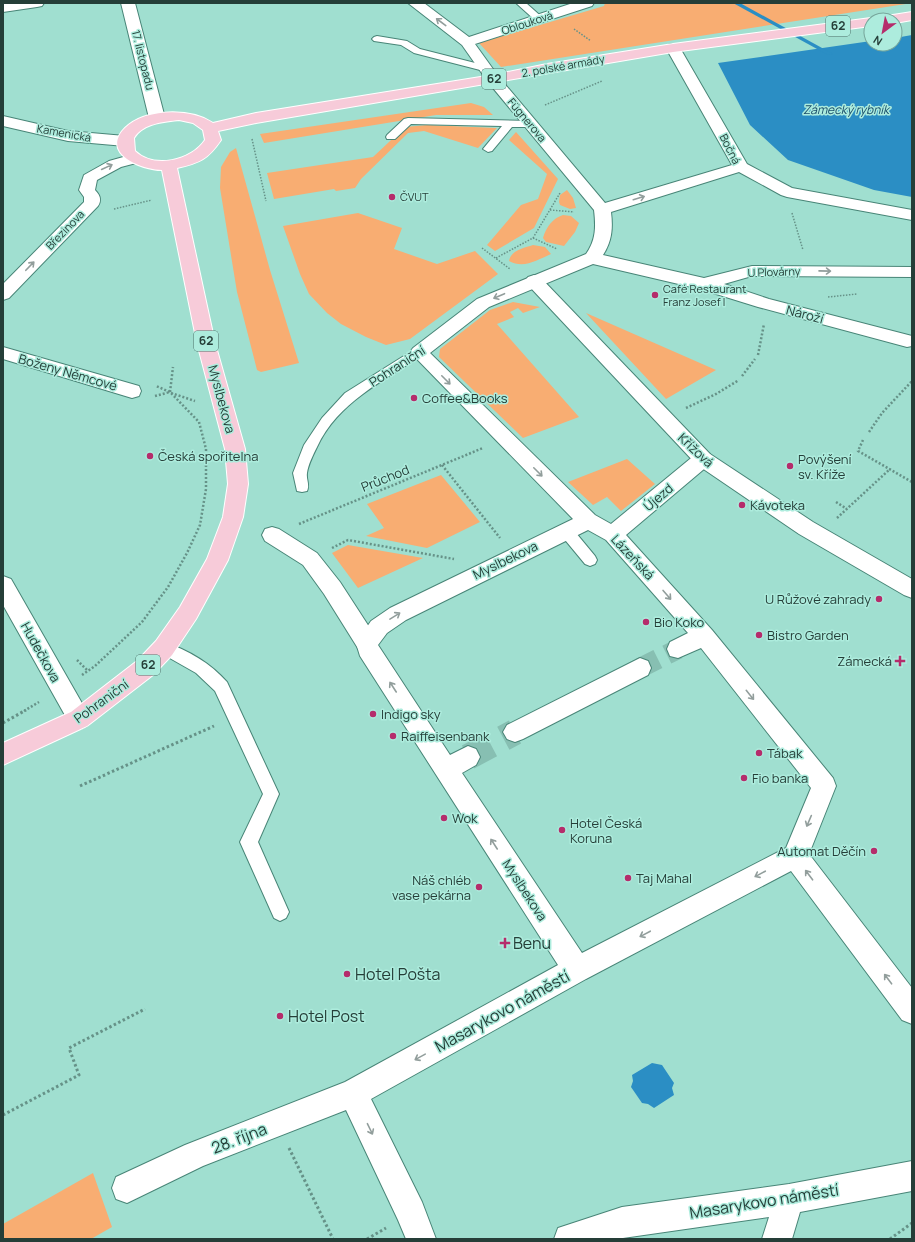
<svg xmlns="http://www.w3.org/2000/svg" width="915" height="1242" viewBox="0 0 915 1242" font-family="Manrope,sans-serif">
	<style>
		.green { fill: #f8ad72 }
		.water { fill: #2b8ec4 }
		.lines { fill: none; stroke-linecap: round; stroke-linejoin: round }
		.stream { fill: #2b8ec4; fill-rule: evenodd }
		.minor-tunnel-far1 { stroke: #87bfb2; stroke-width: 20; stroke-dasharray: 20 10; stroke-linecap: butt }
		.minor-tunnel { stroke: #87bfb2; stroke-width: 26; stroke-dasharray: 26 14; stroke-linecap: butt }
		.service-casing { stroke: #488577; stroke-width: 2 }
		.pedestrian-casing { stroke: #488577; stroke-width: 2 }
		.minor-casing { stroke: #488577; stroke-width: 2 }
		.tertiary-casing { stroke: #488577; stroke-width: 2 }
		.primary-casing { stroke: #fff; stroke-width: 2 }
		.path-far2 { stroke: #669288; stroke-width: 1.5; stroke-dasharray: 1.5 1.5; stroke-linecap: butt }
		.path-far1 { stroke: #669288; stroke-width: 2.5; stroke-dasharray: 2 2; stroke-linecap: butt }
		.path { stroke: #669288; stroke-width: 3; stroke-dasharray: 2.5 2.5; stroke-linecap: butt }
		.service { fill: #fff; fill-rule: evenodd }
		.pedestrian { fill: #fff; fill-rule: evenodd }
		.minor { fill: #fff; fill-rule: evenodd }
		.tertiary { fill: #fff; fill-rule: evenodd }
		.primary { fill: #f7cbd9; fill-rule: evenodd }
		.oneway { stroke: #929e9c }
		.poi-dot { fill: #b52c6b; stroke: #adecdd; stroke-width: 1.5 }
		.labels { text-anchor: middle; stroke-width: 3; stroke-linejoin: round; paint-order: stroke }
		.far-street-label { font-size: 11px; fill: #253e38; stroke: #adecdd }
		.far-poi-label { font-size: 11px; fill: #253e38; stroke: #adecdd; text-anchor: start }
		.shield { fill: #adecdd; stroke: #4e726a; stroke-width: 1 }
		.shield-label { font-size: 12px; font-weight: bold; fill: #253e38 }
		.far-water-label { font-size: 12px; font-style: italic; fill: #194c69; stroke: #adecdd }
		.street-label { font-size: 13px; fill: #253e38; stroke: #adecdd }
		.poi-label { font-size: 13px; fill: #253e38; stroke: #adecdd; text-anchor: start }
		.near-poi-label { font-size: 16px; fill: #253e38; stroke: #adecdd; text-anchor: start }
		.near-street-label { font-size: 16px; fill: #253e38; stroke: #adecdd }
	</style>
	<rect width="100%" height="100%" fill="#a0dfd0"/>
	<path class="green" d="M605,3H912L501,67L479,43L604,6Z
		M471,103L484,107L493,115H436L264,143L260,134Z
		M427,125L497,128L478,148L424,131L408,133L361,179L355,188L336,191L334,189L274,199L267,173L373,157L405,127Z
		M516,132L558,179L534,228L495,251L487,245L521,205L538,199L547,174L509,140Z
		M236,148L270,270L299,363L261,372L257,370L237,292L220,188L221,167L230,152Z
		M567,190L573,198L576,208L570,209L560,205L559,202L560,195Z
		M358,213L402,228L394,249L437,264L475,251L498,274L410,339L386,345L366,337L341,324L327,313L309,294L300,274L283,226Z
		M563,215L571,216L579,223L575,232L564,246L546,242L543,238C546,227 553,218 563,215Z
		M533,245L545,247L551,254C537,260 524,269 509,261C511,250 524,248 533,245Z
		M513,302L540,307L523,313L518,308L510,312L514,317L497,324L579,417L523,438L439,357L440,349L490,310Z
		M586,313L716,370L666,399Z
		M627,459L655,484L621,511L607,497L593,505L568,482Z
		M441,475L480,522L427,548L366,536L384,528L367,504Z
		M348,545L423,558L358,588L332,553Z
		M93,1173L112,1227L91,1239H3V1224Z"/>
	<path class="water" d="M912,35V197L874,190L788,160L750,125L718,63L871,41V44H895V38Z
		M652,1063L662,1065L674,1083L672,1088L674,1095L654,1108L648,1104L642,1103L631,1087L633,1081L632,1075Z"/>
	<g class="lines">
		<path class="stream" d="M733,3H740L833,54L828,55Z"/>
		<path class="minor-tunnel-far1" d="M640,668L678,649"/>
		<path class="minor-tunnel" d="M468,757L515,732"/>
		<g class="service-casing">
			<path id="service" d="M516,3H526L544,19L542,21H536Z
				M377,36L407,41L420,49L487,66L489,68L484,71L414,53L401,45L374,41L372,39L374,37Z
				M408,118L531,121L536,124L531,127H512L492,151L488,152L483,149L502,126L411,124L395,139H387L386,137L387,135L404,119Z
				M419,348L423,349L425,352L423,355C384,380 337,403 317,447C313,455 308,465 307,473C306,480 310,484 307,491L302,492L297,491L293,473L304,445L322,418L345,393L415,349Z
				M566,526L571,527L595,556L597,560L595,564L590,566L585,564L561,535L559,531L561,527Z
				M164,642C188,650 210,663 227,682L279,794L258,842L289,912L286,918L280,921L274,918L240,842L263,794L215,691L196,673L159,652L156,648L159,644Z"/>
		</g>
		<g class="pedestrian-casing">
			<path id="pedestrian" d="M534,275L540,277L710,454L813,522L912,579V598L904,595L799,534L696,464L528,285L525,281L528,277Z
				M272,527L279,529L317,553L340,582L375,636L378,643L375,650L367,652L359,650L324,594L303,565L265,541L262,535L265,529Z"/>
		</g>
		<g class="minor-casing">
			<path id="minor" d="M10,3H44L42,6L37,7L3,12V4Z
				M121,3H135L165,118L162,121L157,123L152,121L149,118Z
				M408,3H424L469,37L573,3H594L592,6L475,44L498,76L605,203L732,165L666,48L668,45L673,44L678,45L680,48L747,164L792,188L912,210V220L787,197L781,195L739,172L611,212C613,228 612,241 603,255L704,278L752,266L912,267V277L752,276L724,284L769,299L912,336V346L907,347L758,307L700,289L593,264L489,307L430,353L595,515L611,524L696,454L703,452L710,454L713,459L710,464L626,535L712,630L833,778L836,786L809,854L912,988V1024L902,1020L791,871L586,979L371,1099L422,1202L436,1239H406L398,1220L346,1110L203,1166L127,1203L116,1199L112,1188L116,1177L185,1145L345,1082L558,965L360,656L356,643L371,621L390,608L573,519L410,352L413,348L477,299L586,254C596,240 596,227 594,210L488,82L462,45ZM588,530L606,540L688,633L670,642L667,649L670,656L678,658L701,648L811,788L786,848L582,953L462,773L476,765L480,757L476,749L468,746L450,755L378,645L387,633L406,620Z
				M134,154L140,156L142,159L140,162L121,167L97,180L95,190C100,195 102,200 98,206L9,298L3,300V284L84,202V197L79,190L84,175L109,161Z
				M3,347L139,386L141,391L139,396L132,398L3,359Z
				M3,576L11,579L91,719L87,726L79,729L71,726L3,605Z
				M640,658L648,661L651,668L648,675L523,739L515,742L507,739L503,732L507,725Z
				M912,1161V1191L800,1212L792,1239H762L769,1217L616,1239H554L558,1228L622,1207L789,1184Z"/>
		</g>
		<g class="tertiary-casing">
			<path id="tertiary" d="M3,116L68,131L125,136L130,138L133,141L130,144L125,146L68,141L3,126Z"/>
		</g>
		<g class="primary-casing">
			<path id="primary" d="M912,12V20L895,23V20H878L880,17Z
				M871,18L876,20H871V26L673,52L256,123L218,131L221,140C208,159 200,163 177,168L215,343L245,449L248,484L243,517L228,560L196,619L172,655L153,675L87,726L3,765V743L71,712L137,661L156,641L180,607L207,559L223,517L228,484L225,449L197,343L162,170C141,170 100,153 125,128C145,108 191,108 213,123L256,113L493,75L547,64L673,44ZM179,120L193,123L203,130L205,140C191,161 154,169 135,151L134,138C143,123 164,122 179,120Z"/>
		</g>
		<path class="path-far2" d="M574,29L591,41
			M545,105L602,81
			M252,139L266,201
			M114,209L152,200
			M550,210L574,212
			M792,213L803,250
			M533,238L557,249
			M482,248L510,269
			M496,258L533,238L560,193
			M828,297L857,294"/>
		<path class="path-far1" d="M758,355L764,324
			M742,376L755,359
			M170,392L173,367
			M171,393L195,401
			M155,396L170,392
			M686,408L716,394L739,380
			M869,432L882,413L912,381
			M863,440L858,451L912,482
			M442,465L500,538
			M836,502L847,509
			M837,518L890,469
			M299,524L483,448
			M332,548L348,540L454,559
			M77,660L88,671
			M82,675L95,666L142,622L168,587L187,553L200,525L206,489V449L199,422L170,392L156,386
			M24,711L39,702"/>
		<path class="path" d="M3,723L26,710
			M80,786L214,726
			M3,1115L79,1075L69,1048L145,1009
			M289,1148L333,1239
			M367,1239L386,1228
			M890,1239L912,1223"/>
		<use href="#service" class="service"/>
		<use href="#pedestrian" class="pedestrian"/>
		<use href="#minor" class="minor"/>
		<use href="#tertiary" class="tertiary"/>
		<use href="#primary" class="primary"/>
	</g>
	<defs><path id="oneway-shaft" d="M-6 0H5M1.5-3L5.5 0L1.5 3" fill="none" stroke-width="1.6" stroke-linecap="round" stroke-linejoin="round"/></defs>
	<g class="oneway">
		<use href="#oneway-shaft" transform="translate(441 22) rotate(-143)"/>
		<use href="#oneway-shaft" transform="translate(107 167) rotate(-25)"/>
		<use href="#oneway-shaft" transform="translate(639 198) rotate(-17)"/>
		<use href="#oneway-shaft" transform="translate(30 266) rotate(-46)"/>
		<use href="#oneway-shaft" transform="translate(825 271) rotate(1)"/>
		<use href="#oneway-shaft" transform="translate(499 296) rotate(157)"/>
		<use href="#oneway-shaft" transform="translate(446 380) rotate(45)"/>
		<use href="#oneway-shaft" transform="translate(538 472) rotate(45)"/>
		<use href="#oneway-shaft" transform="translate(667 595) rotate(49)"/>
		<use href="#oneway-shaft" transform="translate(395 616) rotate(-32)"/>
		<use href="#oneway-shaft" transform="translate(393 687) rotate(-123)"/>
		<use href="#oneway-shaft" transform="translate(750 695) rotate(51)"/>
		<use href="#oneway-shaft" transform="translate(809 821) rotate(113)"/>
		<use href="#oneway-shaft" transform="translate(494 844) rotate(-123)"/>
		<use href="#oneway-shaft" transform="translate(760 874) rotate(152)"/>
		<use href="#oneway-shaft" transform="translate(809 875) rotate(-127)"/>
		<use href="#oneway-shaft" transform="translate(645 934) rotate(152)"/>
		<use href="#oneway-shaft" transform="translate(888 979) rotate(-127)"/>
		<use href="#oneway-shaft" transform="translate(420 1057) rotate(151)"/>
		<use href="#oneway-shaft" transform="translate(370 1129) rotate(64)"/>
	</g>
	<g class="poi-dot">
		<circle cx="392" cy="197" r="4"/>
		<circle cx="655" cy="295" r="4"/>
		<circle cx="414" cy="398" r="4"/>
		<circle cx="150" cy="456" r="4"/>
		<circle cx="790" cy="466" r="4"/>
		<circle cx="742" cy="505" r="4"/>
		<circle cx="879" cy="599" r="4"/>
		<circle cx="646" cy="622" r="4"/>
		<circle cx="759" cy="635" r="4"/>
		<path d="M898 655h4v4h4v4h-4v4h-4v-4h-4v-4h4z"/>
		<circle cx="373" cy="714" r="4"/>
		<circle cx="393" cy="736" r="4"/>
		<circle cx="759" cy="753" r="4"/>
		<circle cx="744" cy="778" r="4"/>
		<circle cx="444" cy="818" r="4"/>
		<circle cx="562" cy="830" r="4"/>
		<circle cx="874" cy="851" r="4"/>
		<circle cx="628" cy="878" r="4"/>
		<circle cx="479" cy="887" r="4"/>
		<path d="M503 937h4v4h4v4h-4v4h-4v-4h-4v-4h4z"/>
		<circle cx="347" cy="974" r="4"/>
		<circle cx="280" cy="1016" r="4"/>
	</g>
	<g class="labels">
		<g class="far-street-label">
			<text transform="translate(527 23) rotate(-18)" y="4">Oblouková</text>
			<text transform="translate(143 60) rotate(76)" y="4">17. listopadu</text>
			<text transform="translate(563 66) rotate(-10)" y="4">2. polské armády</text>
			<text transform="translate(527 120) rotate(50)" y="4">Fügnerova</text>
			<text transform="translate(64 133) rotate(10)" y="4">Kamenická</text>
			<text transform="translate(730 149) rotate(63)" y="4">Bočná</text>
			<text transform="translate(65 230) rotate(-46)" y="4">Březinova</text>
			<text transform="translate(774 272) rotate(-2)" y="4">U Plovárny</text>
		</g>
		<g class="far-poi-label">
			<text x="400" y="201">ČVUT</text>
			<text x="663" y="293">Café Restaurant<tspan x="663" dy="13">Franz Josef I</tspan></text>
		</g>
		<g class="shield">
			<rect x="826" y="16" width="24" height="20" rx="3"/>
			<rect x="482" y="69" width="24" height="20" rx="3"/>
			<rect x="194" y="331" width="24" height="20" rx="3"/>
			<rect x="136" y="655" width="24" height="20" rx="3"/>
		</g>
		<g class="shield-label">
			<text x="838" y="30">62</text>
			<text x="494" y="83">62</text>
			<text x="206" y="345">62</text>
			<text x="148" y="669">62</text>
		</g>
		<g class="far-water-label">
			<text x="846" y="114">Zámecký rybník</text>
		</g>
		<g class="street-label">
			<text transform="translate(805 314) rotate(15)" y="5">Nároží</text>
			<text transform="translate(397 366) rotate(-33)" y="5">Pohraniční</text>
			<text transform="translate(68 372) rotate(16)" y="5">Boženy Němcové</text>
			<text transform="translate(222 399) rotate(75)" y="5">Myslbekova</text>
			<text transform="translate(696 450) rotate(43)" y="5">Křížová</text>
			<text transform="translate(385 478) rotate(-22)" y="5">Průchod</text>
			<text transform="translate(658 497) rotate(-40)" y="5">Újezd</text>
			<text transform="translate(633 557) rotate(47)" y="5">Lázeňská</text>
			<text transform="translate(505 560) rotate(-26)" y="5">Myslbekova</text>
			<text transform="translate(41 652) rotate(61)" y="5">Hudečkova</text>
			<text transform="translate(101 701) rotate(-36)" y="5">Pohraniční</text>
			<text transform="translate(525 890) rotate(57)" y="5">Myslbekova</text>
		</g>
		<g class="poi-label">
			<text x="422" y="403">Coffee&amp;Books</text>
			<text x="158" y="461">Česká spořitelna</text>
			<text x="798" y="464">Povýšení<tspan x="798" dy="15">sv. Kříže</tspan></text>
			<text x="750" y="510">Kávoteka</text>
			<text x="871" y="604" text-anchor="end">U Růžové zahrady</text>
			<text x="654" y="627">Bio Koko</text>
			<text x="767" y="640">Bistro Garden</text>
			<text x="892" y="666" text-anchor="end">Zámecká</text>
			<text x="381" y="719">Indigo sky</text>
			<text x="401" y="741">Raiffeisenbank</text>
			<text x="767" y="758">Tábak</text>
			<text x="752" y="783">Fio banka</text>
			<text x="452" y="823">Wok</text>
			<text x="570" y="828">Hotel Česká<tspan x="570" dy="15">Koruna</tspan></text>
			<text x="866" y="856" text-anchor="end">Automat Děčín</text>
			<text x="636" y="883">Taj Mahal</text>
			<text x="471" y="885" text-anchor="end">Náš chléb<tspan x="471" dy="15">vase pekárna</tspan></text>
		</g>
		<g class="near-poi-label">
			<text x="513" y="949">Benu</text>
			<text x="355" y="980">Hotel Pošta</text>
			<text x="288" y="1022">Hotel Post</text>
		</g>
		<g class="near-street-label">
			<text transform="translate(502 1011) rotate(-29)" y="6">Masarykovo náměstí</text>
			<text transform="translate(239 1138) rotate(-21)" y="6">28. října</text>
			<text transform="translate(764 1201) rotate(-9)" y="6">Masarykovo náměstí</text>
		</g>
	</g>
	<rect width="915" height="1242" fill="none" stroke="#253e38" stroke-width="8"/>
	<g transform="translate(883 32) rotate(212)"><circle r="19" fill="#adecdd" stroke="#77a69b"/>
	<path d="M0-3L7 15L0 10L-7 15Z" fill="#b52c6b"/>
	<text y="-6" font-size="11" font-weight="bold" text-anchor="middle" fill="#253e38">N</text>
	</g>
</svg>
